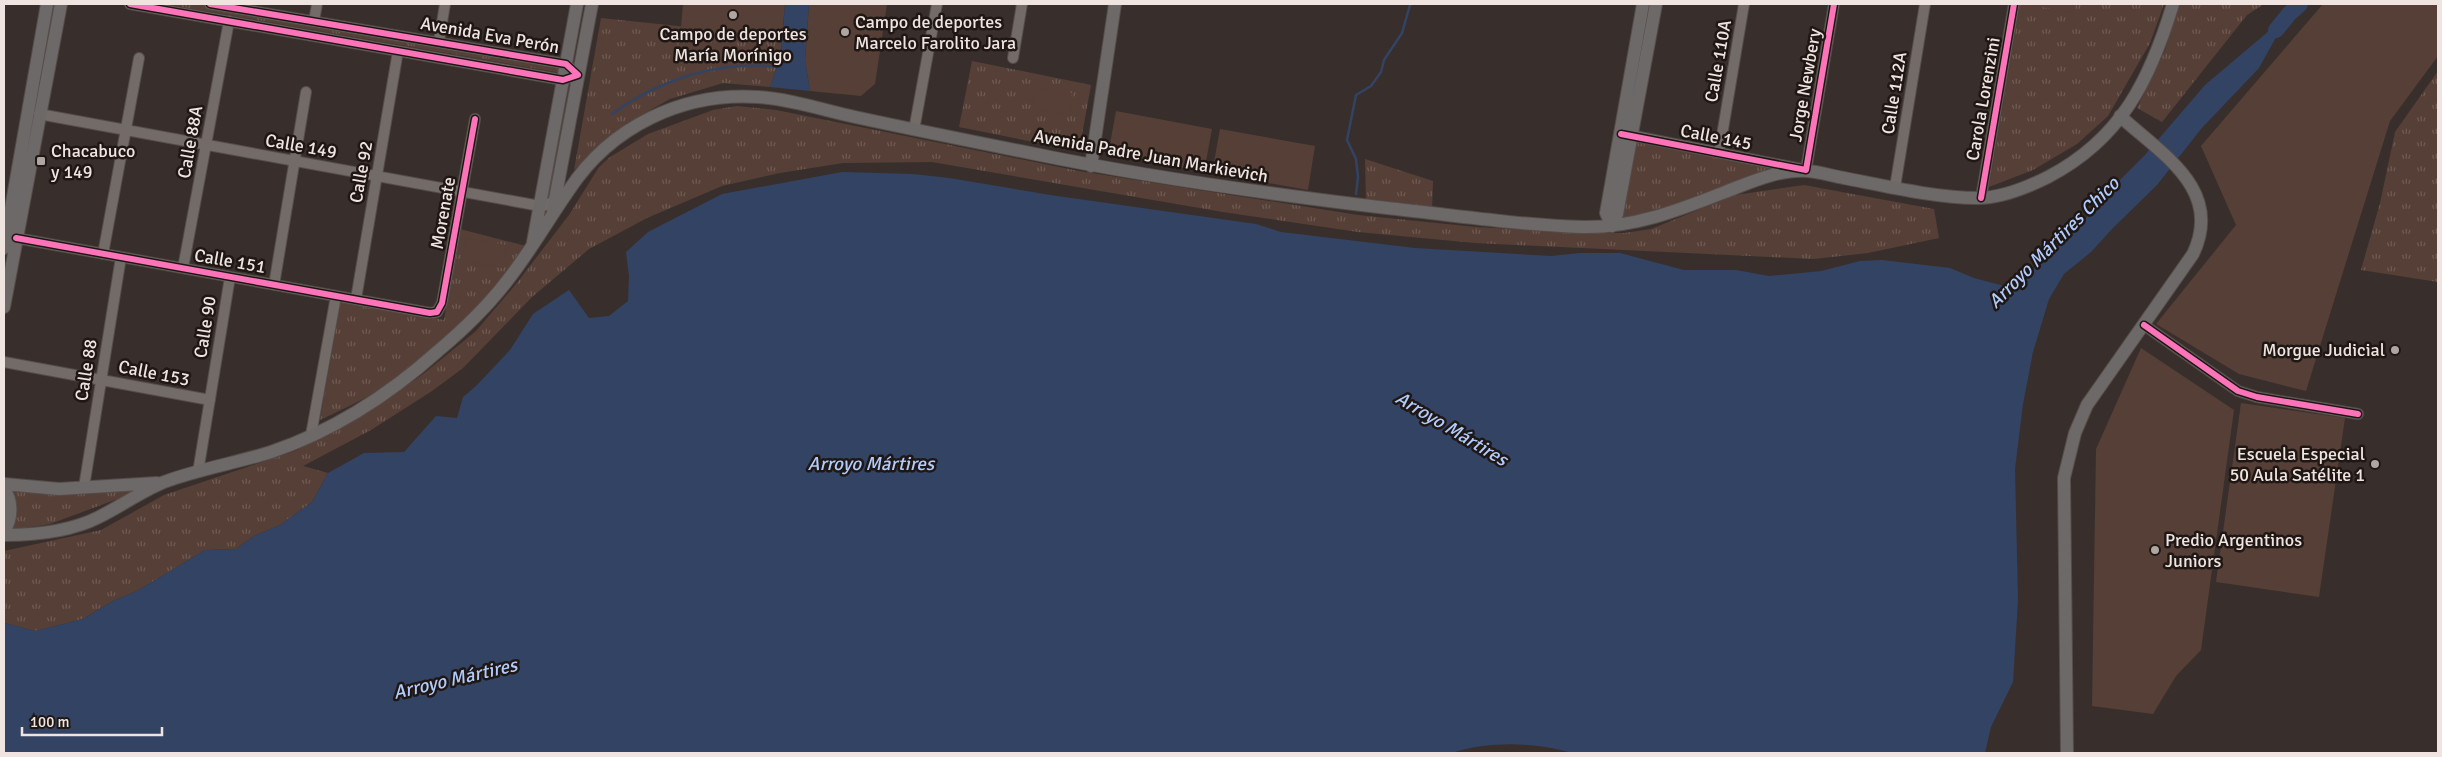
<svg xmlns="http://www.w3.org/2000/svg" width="2442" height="757" viewBox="0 0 2442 757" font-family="Signika,sans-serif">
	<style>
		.grass { fill: url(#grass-tufts) }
		.garden { fill: #563f36 }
		.water { fill: #334363 }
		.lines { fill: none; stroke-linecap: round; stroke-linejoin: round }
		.stream { stroke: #334363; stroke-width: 2.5 }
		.river { stroke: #334363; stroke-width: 16 }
		.minor-casing { stroke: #554d4a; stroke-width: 12 }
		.major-casing { stroke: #554d4a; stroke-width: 14 }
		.minor { stroke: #726b68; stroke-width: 10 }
		.major { stroke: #6e6969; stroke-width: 12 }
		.cycleway-casing { stroke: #1f1714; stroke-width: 9 }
		.cycleway { stroke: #fb73b8; stroke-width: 6 }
		.poi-dot { fill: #afa5a1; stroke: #1f1714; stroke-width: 2 }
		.labels { text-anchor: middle; stroke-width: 5; stroke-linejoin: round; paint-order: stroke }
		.poi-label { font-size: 18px; fill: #efe4e0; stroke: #1f1714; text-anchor: start }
		.street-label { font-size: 18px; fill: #efe4e0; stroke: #1f1714 }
		.water-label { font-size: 19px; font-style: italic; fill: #b0cbfc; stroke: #1f1714 }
	</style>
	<defs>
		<pattern id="grass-tufts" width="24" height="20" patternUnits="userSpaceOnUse" patternTransform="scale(1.25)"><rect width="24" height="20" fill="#563f36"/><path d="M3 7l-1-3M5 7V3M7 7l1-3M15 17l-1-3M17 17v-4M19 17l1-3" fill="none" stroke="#6f5b53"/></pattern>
	</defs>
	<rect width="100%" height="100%" fill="#382f2c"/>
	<path class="grass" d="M165,4H200L562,68L561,73Z
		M2020,4H2164L2150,43L2108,116L2077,144L2033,170L1989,187Z
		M2179,4H2264L2247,15L2162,122L2137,108L2165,50Z
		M601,18L782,37L781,55L770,87L723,83L670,99L627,123L574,170Z
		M972,61L1091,85L1079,151L959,127Z
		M2438,71V282L2361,270L2380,203L2395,132Z
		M737,106L776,110L1079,171L1358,215L1476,227L1585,233H1624L1651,229L1735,195L1804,185L1934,209L1939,238L1868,253L1814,259L1475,243L1358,232L1223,212L932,162L843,163L780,173L722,186L647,218L589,249L532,297L463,368L432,391L371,430L303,466L328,473L312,502L280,525L254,536L236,549L205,550L137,591L113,601L83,619L35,631L4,623V551L101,530L164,495L295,451L364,414L422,375L476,331L516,284L569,215L599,167L610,157L648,134L713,110Z
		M1637,141L1785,169L1741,179L1640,217H1622Z
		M1365,159L1433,181L1432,211L1366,202Z
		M460,229L526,246C488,305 434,355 375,392C358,403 338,411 320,420L341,299L444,320Z
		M147,488L50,524L12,530V489Z"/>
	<path class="garden" d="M683,4H785L782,37L681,27Z
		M809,4H887L875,84L861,96L810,91L805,60Z
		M2025,4H2076L2074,13Z
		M2323,4H2438V56L2390,121L2306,391L2239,374L2156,324L2236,225L2201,146Z
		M679,40L716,43L715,63L677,60Z
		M1035,87L1072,93L1069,115L1032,108Z
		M1116,111L1212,129L1204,172L1108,155Z
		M1220,129L1315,146L1308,190L1212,173Z
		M466,238L506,245L502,268L462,260Z
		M2141,348L2234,410L2201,650L2176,676L2153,714L2092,706L2096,449Z
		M2241,403L2345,418L2319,597L2216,582Z"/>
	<path class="water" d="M785,4H809L805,60L810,91L770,87L781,55Z
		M2289,14L2259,68L2201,129L2157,185L2113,228L2091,252L2064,274L2049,299L2033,352L2023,404L2015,469L2018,600L2013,682L1991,727L1985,753H1572C1535,742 1489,741 1452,753H4V623L35,631L83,619L113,601L137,591L205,550L236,549L254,536L280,525L312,502L328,473L364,453L404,452L436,416L457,418L463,397L476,386L510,350L533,314L569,290L589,318L609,316L628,301L629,276L626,252L648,232L722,194L842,172L913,174L949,178L1050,195L1256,224L1281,232L1415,248L1551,256L1580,253H1620L1684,270H1736L1769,276L1821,271L1860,261L1882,260L1950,268L1974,278L2012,288L2079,228L2096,204L2144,156L2205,85Z"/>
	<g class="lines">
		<path class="stream" d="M612,114C661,79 719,60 779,67
			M1356,194L1358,177L1356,159L1347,140L1356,95L1371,86L1381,72L1384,60L1402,33L1410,5"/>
		<path class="river" d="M2276,30L2289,14L2300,4"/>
		<g class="minor-casing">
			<path id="minor" d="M130,4L563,80L578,75L566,64L210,4
				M314,21L317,4
				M439,41L445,4
				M1013,58L1022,4
				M39,114L540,206L547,205L555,200
				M914,130L937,4
				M1624,134L1806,170L1834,4
				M1719,153L1744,4
				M1895,187L1925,4
				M1981,198L2014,4
				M16,238L430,313L437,312L442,303L475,119
				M103,254L139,58
				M183,268L229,21
				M274,285L306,92
				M356,299L398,51
				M2144,325L2238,391L2257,397L2358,414
				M4,362L210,400
				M311,435L336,296
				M198,472L230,277
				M84,487L121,257"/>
		</g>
		<g class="major-casing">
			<path id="major" d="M1091,166L1115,4
				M553,210L592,4
				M1612,226L1617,214L1656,4
				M1612,226L1606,213L1643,4
				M533,242L577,4
				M4,248L47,4
				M4,307L61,4
				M4,484L59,489L157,483
				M4,490C13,500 12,520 4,531
				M4,535C36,535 70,532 99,517C121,506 142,491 164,482C199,469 236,463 271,452C333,431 390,394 438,351C463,330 487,307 507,281C530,252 548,220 569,190C611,126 683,92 758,97C790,99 823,110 855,117C915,130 975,142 1035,154C1152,178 1269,194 1387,208C1452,215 1518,225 1583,227C1634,228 1679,210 1725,192C1751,182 1779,169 1808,171C1820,172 1832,176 1844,178C1885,186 1936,198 1978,198C2002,198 2026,188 2048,177C2121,139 2150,80 2173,4
				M2067,753L2064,478L2075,433L2087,405L2193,254C2224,189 2161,154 2120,116"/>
		</g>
		<use href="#minor" class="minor"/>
		<use href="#major" class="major"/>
		<g class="cycleway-casing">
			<path id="cycleway" d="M130,4L563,80L578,75L566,64L210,4
				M1621,134L1806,170L1834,4
				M1981,198L2014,4
				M16,238L430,313L437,312L442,303L475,119
				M2144,325L2238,391L2257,397L2358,414"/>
		</g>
		<use href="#cycleway" class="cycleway"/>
	</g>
	<g class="poi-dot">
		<circle cx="733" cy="15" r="5"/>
		<circle cx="845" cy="32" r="5"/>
		<rect x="36" y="156" width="10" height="10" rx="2.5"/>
		<circle cx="2395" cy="350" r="5"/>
		<circle cx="2375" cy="464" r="5"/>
		<circle cx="2155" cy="550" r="5"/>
	</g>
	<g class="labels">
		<g class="poi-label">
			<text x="855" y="28">Campo de deportes<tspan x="855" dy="21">Marcelo Farolito Jara</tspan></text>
			<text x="733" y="40" text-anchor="middle">Campo de deportes<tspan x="733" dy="21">María Morínigo</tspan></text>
			<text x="51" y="157">Chacabuco<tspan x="51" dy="21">y 149</tspan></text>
			<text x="2385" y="356" text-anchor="end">Morgue Judicial</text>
			<text x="2365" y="460" text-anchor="end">Escuela Especial<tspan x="2365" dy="21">50 Aula Satélite 1</tspan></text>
			<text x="2165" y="546">Predio Argentinos<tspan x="2165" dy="21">Juniors</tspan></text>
		</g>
		<g class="street-label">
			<text transform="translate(490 35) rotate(10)" y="6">Avenida Eva Perón</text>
			<text transform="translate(1718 61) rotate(-80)" y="6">Calle 110A</text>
			<text transform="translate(1805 85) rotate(-80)" y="6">Jorge Newbery</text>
			<text transform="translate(1894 93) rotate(-81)" y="6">Calle 112A</text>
			<text transform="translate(1983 99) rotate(-80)" y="6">Carola Lorenzini</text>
			<text transform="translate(1716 137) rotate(11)" y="6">Calle 145</text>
			<text transform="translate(190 142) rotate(-80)" y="6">Calle 88A</text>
			<text transform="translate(301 146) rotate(10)" y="6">Calle 149</text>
			<text transform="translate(1151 156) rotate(10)" y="6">Avenida Padre Juan Markievich</text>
			<text transform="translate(361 172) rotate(-80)" y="6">Calle 92</text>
			<text transform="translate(443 213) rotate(-80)" y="6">Morenate</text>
			<text transform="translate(230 261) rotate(10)" y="6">Calle 151</text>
			<text transform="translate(205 327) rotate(-81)" y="6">Calle 90</text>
			<text transform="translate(86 370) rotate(-81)" y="6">Calle 88</text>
			<text transform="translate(154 373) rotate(11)" y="6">Calle 153</text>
		</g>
		<g class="water-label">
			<text transform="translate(2053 242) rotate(-45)" y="7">Arroyo Mártires Chico</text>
			<text transform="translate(1452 428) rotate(31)" y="7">Arroyo Mártires</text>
			<text x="871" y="470">Arroyo Mártires</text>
			<text transform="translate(455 678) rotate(-13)" y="7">Arroyo Mártires</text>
		</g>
	</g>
	<rect width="2442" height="757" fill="none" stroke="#efe4e0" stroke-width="10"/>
	<path d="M22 727v8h140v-8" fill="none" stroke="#efe4e0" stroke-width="2.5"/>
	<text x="30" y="727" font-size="15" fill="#efe4e0" stroke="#1f1714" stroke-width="4" paint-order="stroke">100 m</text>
</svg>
